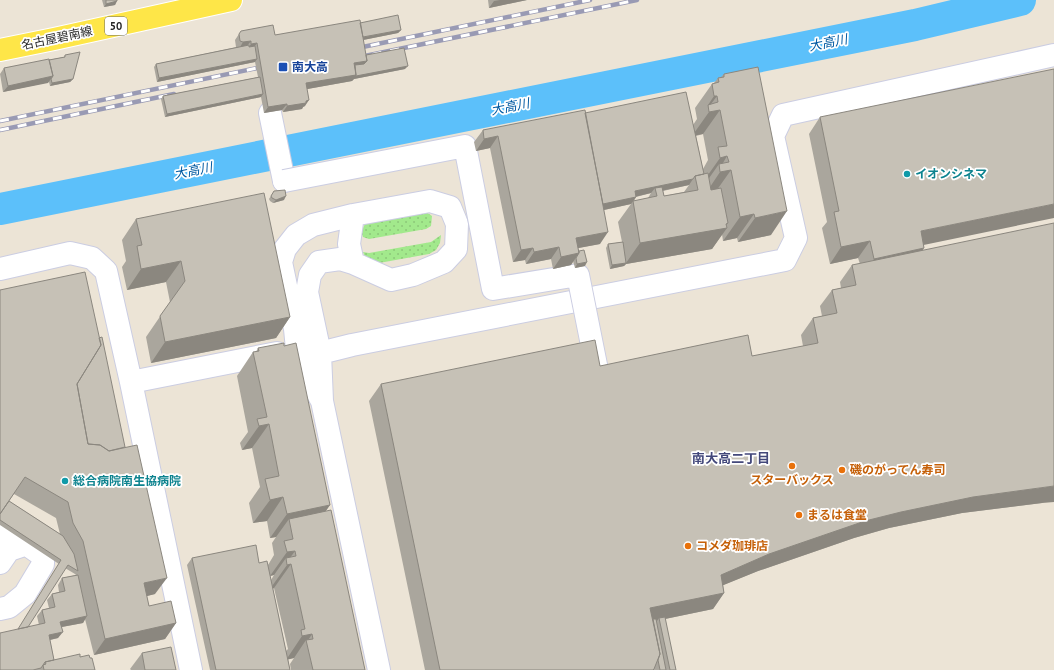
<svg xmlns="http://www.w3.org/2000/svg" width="1054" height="670" viewBox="0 0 1054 670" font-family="'PT Sans','Noto Sans JP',sans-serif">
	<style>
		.grass { fill: url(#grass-dots) }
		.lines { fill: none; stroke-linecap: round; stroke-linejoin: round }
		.river { stroke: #5cc0fa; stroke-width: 32 }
		.minor-casing { stroke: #cbcde2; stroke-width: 24 }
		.major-casing { stroke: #fff; stroke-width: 24 }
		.minor { stroke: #fff; stroke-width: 22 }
		.major { stroke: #fee648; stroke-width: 22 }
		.rail-casing { stroke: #999ab4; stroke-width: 4.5 }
		.rail { stroke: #fff; stroke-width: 3; stroke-dasharray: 9; stroke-linecap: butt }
		.minor-bridge-casing { stroke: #cbcde2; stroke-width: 24; stroke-linecap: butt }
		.minor-bridge { stroke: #fff; stroke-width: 22 }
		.wall { fill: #aaa69d; fill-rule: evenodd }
		.shaded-wall { fill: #8b877f }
		.building { fill: #c6c1b6; stroke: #8b877f }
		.transit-dot { fill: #1a4fb4; stroke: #fff; stroke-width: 1.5 }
		.culture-dot { fill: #0f9aa8; stroke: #fff; stroke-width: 1.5 }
		.food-dot { fill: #e8710a; stroke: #fff; stroke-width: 1.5 }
		.labels { text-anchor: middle; stroke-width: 3.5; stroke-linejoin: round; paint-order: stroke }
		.shield { fill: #fff; stroke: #686868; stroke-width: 1 }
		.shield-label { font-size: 11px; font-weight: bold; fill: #272727 }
		.street-label { font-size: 12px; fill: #272727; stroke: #fff }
		.transit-label { font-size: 12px; font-weight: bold; fill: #164399; stroke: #fff; text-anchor: start }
		.culture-label { font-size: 12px; font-weight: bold; fill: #0d838f; stroke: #fff; text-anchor: start }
		.food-label { font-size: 12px; font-weight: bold; fill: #c56008; stroke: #fff; text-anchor: start }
		.water-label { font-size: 13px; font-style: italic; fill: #0059a1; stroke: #fff }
		.neighbourhood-label { font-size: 13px; font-weight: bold; fill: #43487b; stroke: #fff }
	</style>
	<defs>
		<pattern id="grass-dots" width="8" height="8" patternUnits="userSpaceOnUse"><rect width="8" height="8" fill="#a2e98c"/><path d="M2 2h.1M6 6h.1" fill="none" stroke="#8cc879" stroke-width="1.8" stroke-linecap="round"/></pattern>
	</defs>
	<rect width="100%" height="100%" fill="#ece4d6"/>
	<path class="grass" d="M426,212L432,216L431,226L426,229L369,239L363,237L361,232L365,224L372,220Z
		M441,235L440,243L436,250L429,254L379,263L366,259L363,252L369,253L431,242Z"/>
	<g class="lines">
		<path class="river" d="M0,209L915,25L1020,0"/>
		<g class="minor-casing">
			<path id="minor" d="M270,113L284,181
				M353,215L349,244L353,263
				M0,269L70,253L92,258L106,271L131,382L191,670
				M320,353L352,345L785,260L796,238L773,136L783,115L1054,55
				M131,382L277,353
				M322,401L304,369L297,349L295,329L281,262L285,249L296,235L313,225L353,215L430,201L450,207L457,224L456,249L444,262L413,275L391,280L353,263L340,259L319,262L310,275L307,292L320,353L322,401L379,670
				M0,536L1,535H13L43,556V564L25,594L9,607L0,609
				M0,563L9,550L27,544"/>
		</g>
		<g class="major-casing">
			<path id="major" d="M0,50L54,39L231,0"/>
		</g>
		<use href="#minor" class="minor"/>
		<use href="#major" class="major"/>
		<g class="rail-casing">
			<path id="rail" d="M353,49L590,0
				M355,58L637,0
				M0,121L267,66
				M0,130L174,94"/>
		</g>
		<use href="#rail" class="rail"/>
		<g class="minor-bridge-casing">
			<path id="minor-bridge" d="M284,181L465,146L493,289L578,275L597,370"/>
		</g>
		<use href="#minor-bridge" class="minor-bridge"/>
	</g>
	<path class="wall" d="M102,0H117L115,5L104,7Z
		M488,0H527L489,8Z
		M360,23L401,30L398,33L363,40L366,55L405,69L354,79L352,81L307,89L305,106L303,107L302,109L283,112L282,110L264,113L261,97L165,117L161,99L163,96L258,77L255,62L157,82L154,67L156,64L237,47H236L235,40L241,31L275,35Z
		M65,55L73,79L70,82L50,86L49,82L3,92L0,74L4,68L64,57Z
		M724,74L771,235L738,242L737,238L723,241L722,234L712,249L626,264L624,266L610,269L606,248L608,244L622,242L618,222L631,204L604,210L600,244L578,248L585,266L575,268L573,261L571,265L553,269L551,259L526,264L525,260L513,262L490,148L476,151L474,142L483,130L585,113L693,125L697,119L695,108L712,84L714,83L718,78L721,77ZM703,134L708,160L703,169L696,136ZM689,185L684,192L664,196L663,191ZM651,193L648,198L634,201L636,197Z
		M820,117L924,245L923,251L1042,503L962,513L889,528L854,538L758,571L723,585L724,593L713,609L665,619L676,670H425L369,401L381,384L600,366L752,356L803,346L801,335L813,318L822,316L820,306L832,290L841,288L840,282L852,265L860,264L858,258L830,264L822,228L827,222L809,134Z
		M274,191L284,200L273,203L270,201L269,199Z
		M136,219L290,317L276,338L151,363L146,337L170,302L166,282L127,290L122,267L126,261L122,240Z
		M0,290L155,594L146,596L149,606L176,623L165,639L94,655L85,619L83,623L62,627L58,638L50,640L54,660L80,657L90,658L95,670H0L59,564L0,525ZM14,494L56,518L60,534L9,501ZM65,568L75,574L76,575L62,578L58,585L59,592L52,594L47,600L49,608L42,610L37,616L39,625L28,627Z
		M284,346L330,505L325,512L365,670H291L290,664L294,658L288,659L290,670H210L187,565L192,558L259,563L268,565L274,555L272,543L276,537L270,538L267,521L253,523L249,503L260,487L252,448L242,450L240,443L248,432L237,376L253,352H256L258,348ZM274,575L271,580L270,576ZM274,588L288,649L286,651L273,589Z
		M142,653L176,670H131L130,669Z"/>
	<path class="shaded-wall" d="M500,0H527L489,8L494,1Z
		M117,1L115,5L104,7L106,4Z
		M401,30L398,33L358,41L360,38Z
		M251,41L246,47L239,49L243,42Z
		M257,43L253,49L247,50L251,44Z
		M257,59L255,62L157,82L159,78Z
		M367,61L362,67L352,69L354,63Z
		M408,66L405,69L354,79L352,81L302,90L306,83Z
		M53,76L48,83L3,92L8,86Z
		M73,79L70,82L50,86L52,83Z
		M263,94L261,97L165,117L167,114Z
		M714,96H717L708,108V105Z
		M309,100L305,106L303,107L302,109L283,112L287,106Z
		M287,104L282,110L264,113L268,107Z
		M720,110L703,134L692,136L709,112Z
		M498,136L490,148L476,151L484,139Z
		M727,156L720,168L719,164L707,181L703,182L720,158Z
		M731,170L714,194L704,196L720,172Z
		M693,179L689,185L656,192L655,188L651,193L630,198L635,191Z
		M286,196L284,200L273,203L276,200Z
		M636,197L631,204L599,211L603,204Z
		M1054,204V218L909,248L921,231Z
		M787,211L771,235L738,242L755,218Z
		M754,214L737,238L723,241L740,217Z
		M728,223L724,228H727L712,249L626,264L624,266L610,269L612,265L626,263L640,243Z
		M608,232L600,244L568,250L576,238Z
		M870,241L858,258L830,264L841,247Z
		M559,247L551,259L526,264L534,252Z
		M533,248L525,260L513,262L521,250Z
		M924,248L913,264L862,275L874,259Z
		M579,253L571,265L553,269L561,257Z
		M181,261L166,282L127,290L141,269Z
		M587,262L585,266L575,268L577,264Z
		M290,317L276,338L151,363L165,342Z
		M269,424L252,448L242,450L259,426Z
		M1054,486V502L1042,503L962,513L889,528L854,538L758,571L709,591L721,575L769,554L865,521L901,512L973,497Z
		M283,497L267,521L253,523L270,500Z
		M330,505L313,529L289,519L276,537L270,538L287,514Z
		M295,551L287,562L286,558L274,575L270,576L287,552Z
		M291,564L274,588L270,589L287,565Z
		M167,578L155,594L132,600L144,583Z
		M724,593L713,609L660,620L659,618L657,621L650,622V608Z
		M87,616L83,623L56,628L60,622Z
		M176,623L165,639L94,655L105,639Z
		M63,632L58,638L45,641L49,635Z
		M312,634L307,642L306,640L294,658L286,660L302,636Z"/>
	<path class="building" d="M106,0H117V1L106,4Z
		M398,15L401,30L363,37L360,23Z
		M360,20L367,61L354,63L356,75L306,83L309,100L306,101V103L287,106V104L268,107L257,43L251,44V41L243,42L240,41L239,34L241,31L273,25L275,35Z
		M249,45V47L255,46L257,59L159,78L156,64Z
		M404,48L408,66L356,76V75L355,65L364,64L367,61L366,55Z
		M80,52L73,79L52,83L51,79L53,76L49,60L65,57V55Z
		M49,59L53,76L8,86L4,68Z
		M758,67L787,211L755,218L754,214L740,217L731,170L720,172L719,164L729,162L727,156L720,158L718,147L727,146L720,110L709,112L708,105L718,102L717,96H714L712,84L719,82L718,78L724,77V74Z
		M1054,69V204L921,231L924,248L874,259L870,241L841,247L834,212L839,211L820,117Z
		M260,77L263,94L167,114L163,96Z
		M686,92L704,174L695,176L693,179L635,191L636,197L603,204L585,113Z
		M585,110L608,232L576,238L579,253L561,257L559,247L534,252L533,248L521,250L498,136L484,139L483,130Z
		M708,173L711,190L721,188L728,223L726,224L727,228L640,243L633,201L657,196L655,188L662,187L664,196L698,190L695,176Z
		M285,190L286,196L276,200L272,198L271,196L274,191Z
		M264,193L290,317L165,342L160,316L185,281L181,261L141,269L137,246L142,245L136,219Z
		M1054,223V486L973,497L901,512L865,521L769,554L721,575L724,593L650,608L660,654L654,669L653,670H440L381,384L595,340L600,366L748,335L752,356L818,343L813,318L837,313L832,290L856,285L852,265Z
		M623,242L626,263L612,265L608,244Z
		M584,250L587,262L577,264L576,258L579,253V251Z
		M85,272L101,345L77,384L88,444L100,445L109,451L137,445L167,578L144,583L149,606L171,601L176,623L105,639L83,541L73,523L68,502L25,477L0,514V290Z
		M102,337L125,447L109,451L100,445L88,444L77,384L101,345L99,338Z
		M284,343V346L296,343L330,505L287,514L283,497L270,500L265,479L279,476L269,424L259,426L257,419L267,417L253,352L259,351L258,348Z
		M9,501L63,536L74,554L78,571L68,565L28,627L18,629L61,560L0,520V514Z
		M331,510L365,670H313L306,640L313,639L312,634L302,636L301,630L305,629L291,564L287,565L286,558L296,556L295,551L287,552L284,541L293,539L289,519Z
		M256,545L259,563L267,561L290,670H216L192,558Z
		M78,575L87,616L60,622L63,632L49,635L54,660L45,662L41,668L33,670H0V633L45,623L42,610L55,607L52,594L65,591L62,578Z
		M665,617L676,670H670L659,618Z
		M653,619H656L666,670H660L658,660L660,654Z
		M171,647L176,670H145L142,653Z
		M80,654V657L89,655L90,658H92L95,670H44L43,665L46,664L45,662Z"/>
	<rect class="transit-dot" x="278" y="62" width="10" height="10" rx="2"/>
	<g class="culture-dot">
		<circle cx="907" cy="174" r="4"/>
		<circle cx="65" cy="481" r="4"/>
	</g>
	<g class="food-dot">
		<circle cx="792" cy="466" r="4"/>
		<circle cx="842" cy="470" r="4"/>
		<circle cx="799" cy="515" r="4"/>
		<circle cx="688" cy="546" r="4"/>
	</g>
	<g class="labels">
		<rect class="shield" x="105" y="17" width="22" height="18" rx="3"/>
		<g class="shield-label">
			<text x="116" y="30">50</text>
		</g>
		<g class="street-label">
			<text transform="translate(57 38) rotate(-12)" y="4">名古屋碧南線</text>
		</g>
		<g class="transit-label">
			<text x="292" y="71">南大高</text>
		</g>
		<g class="culture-label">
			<text x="915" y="178">イオンシネマ</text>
			<text x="73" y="485">総合病院南生協病院</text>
		</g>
		<g class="food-label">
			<text x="850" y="474">磯のがってん寿司</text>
			<text x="792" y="484" text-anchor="middle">スターバックス</text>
			<text x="807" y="519">まるは食堂</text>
			<text x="696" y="550">コメダ珈琲店</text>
		</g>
		<g class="water-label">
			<text transform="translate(828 42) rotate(-11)" y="5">大高川</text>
			<text transform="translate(510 106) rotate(-11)" y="5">大高川</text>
			<text transform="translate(193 170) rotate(-11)" y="5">大高川</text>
		</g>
		<g class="neighbourhood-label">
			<text x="731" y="463">南大高二丁目</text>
		</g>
	</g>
</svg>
